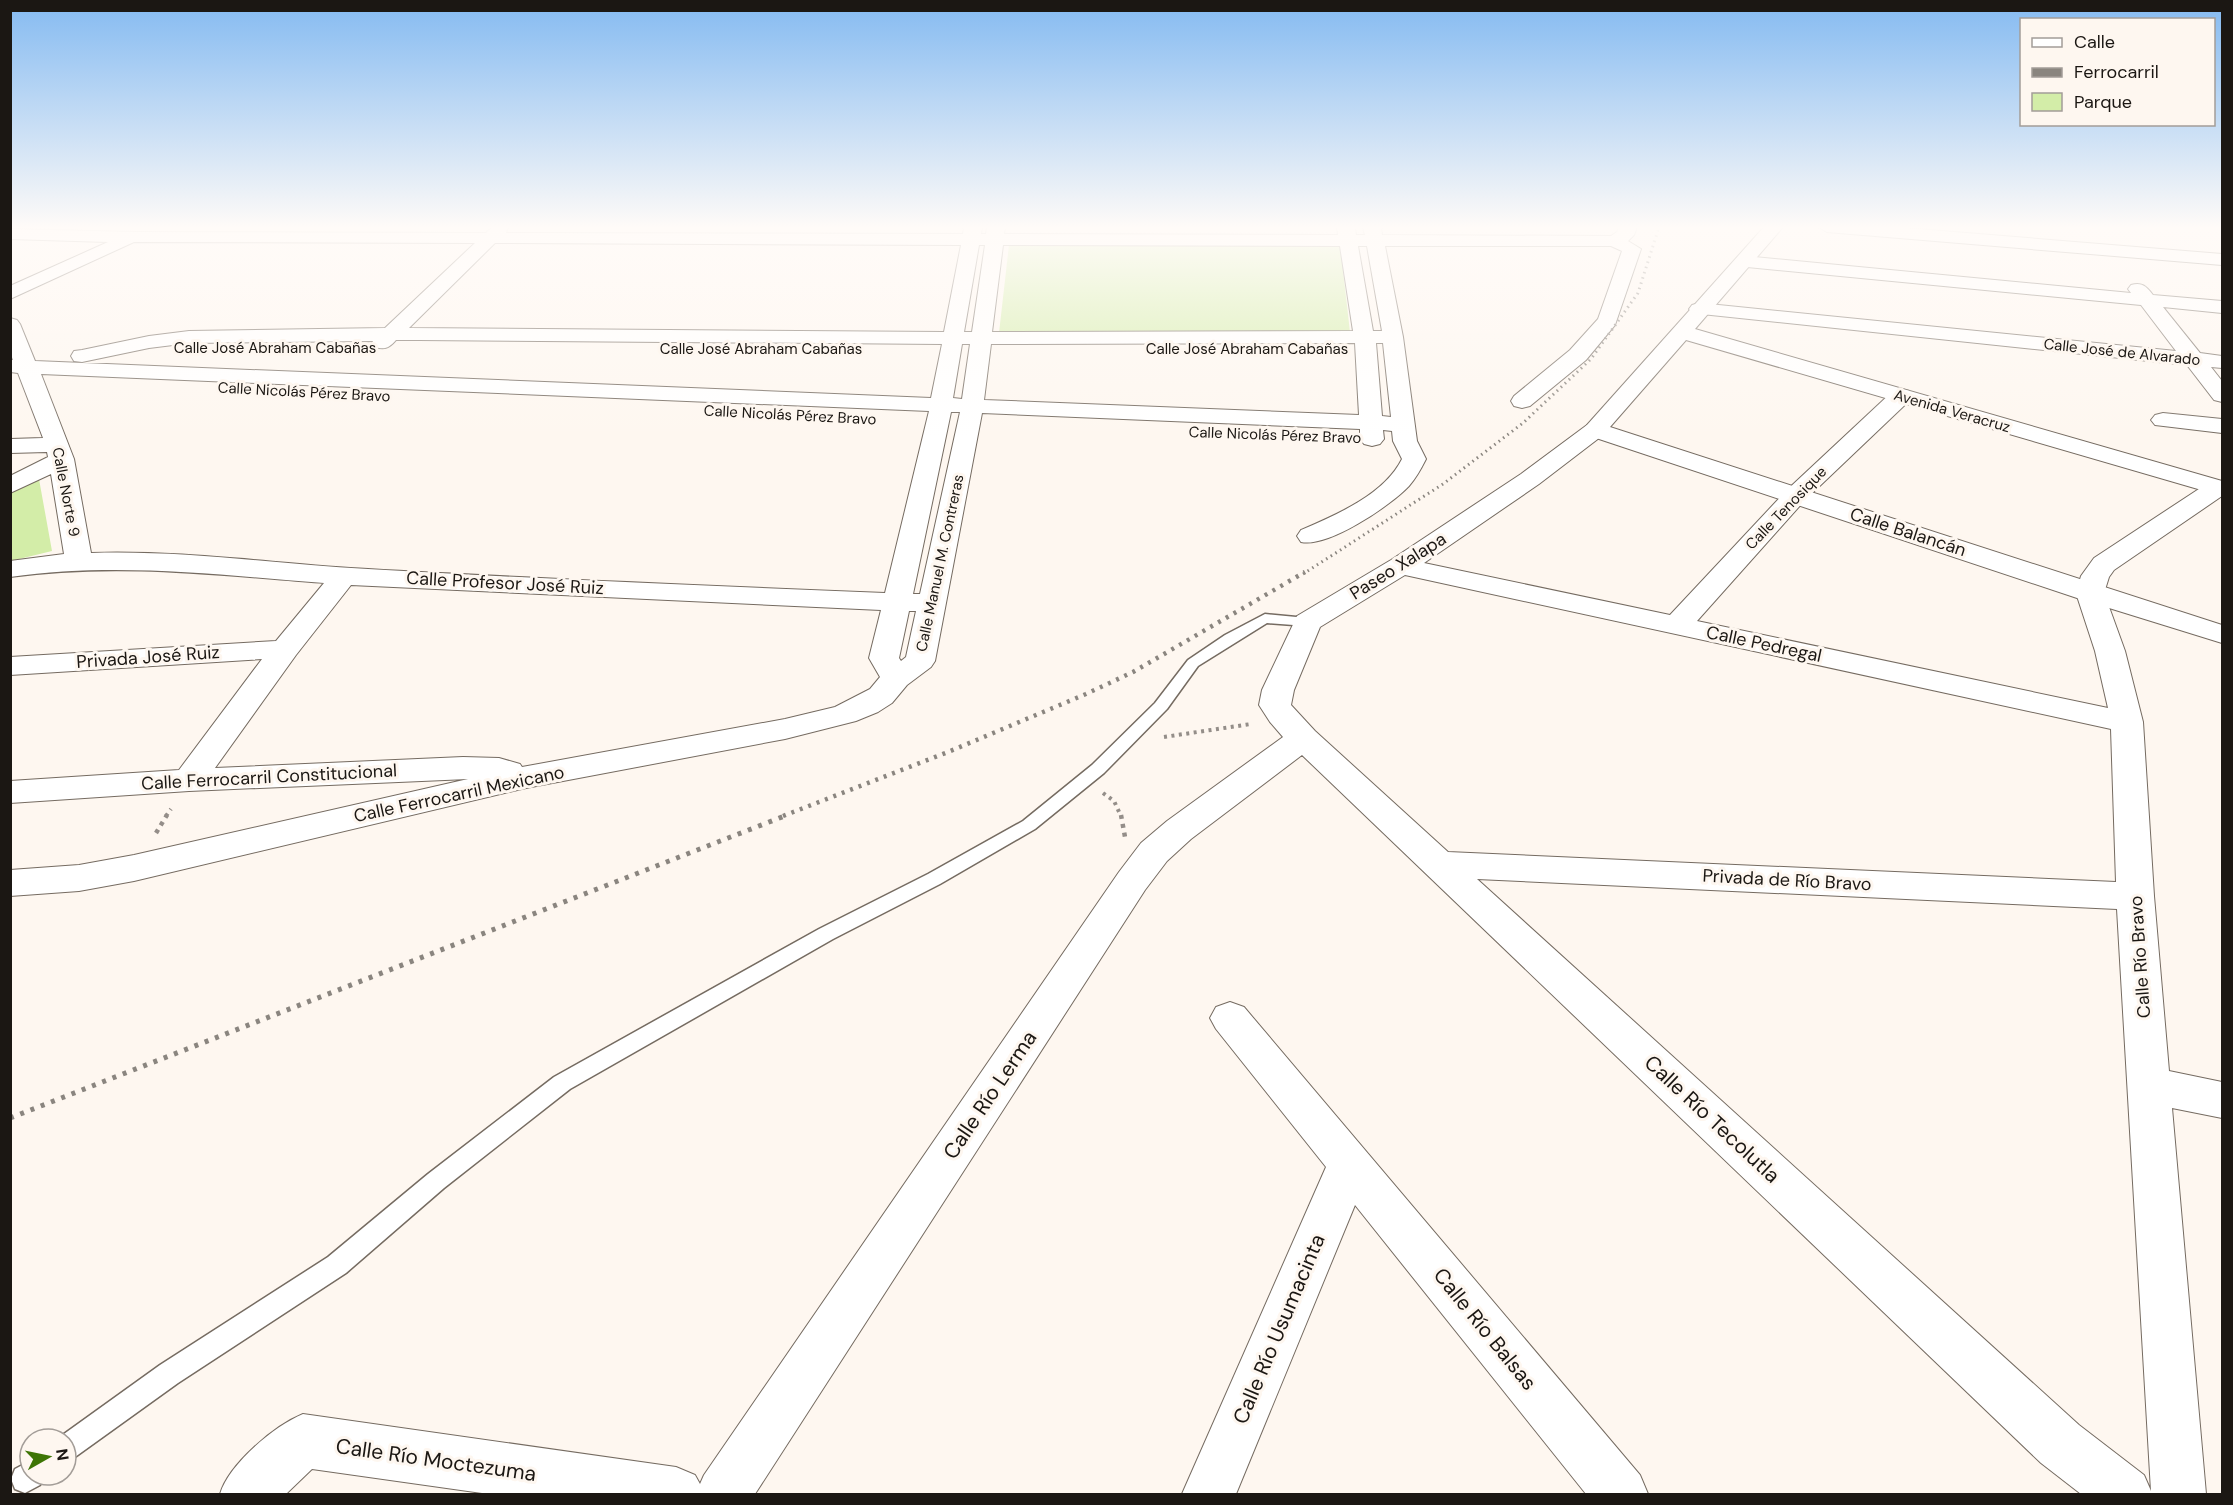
<svg xmlns="http://www.w3.org/2000/svg" width="2233" height="1505" viewBox="0 0 2233 1505" font-family="'DM Sans',sans-serif">
	<style>
		.green { fill: #d3eda8 }
		.lines { fill: none; stroke-linecap: round; stroke-linejoin: round }
		.lane-casing { stroke: #756b61; stroke-width: 3 }
		.street-casing { stroke: #756b61; stroke-width: 2 }
		.secondary-casing { stroke: #756b61; stroke-width: 2 }
		.path-far1 { stroke: #948e89; stroke-width: 4; stroke-dasharray: 3 4.5; stroke-linecap: butt }
		.path { stroke: #948e89; stroke-width: 4.5; stroke-dasharray: 4 5; stroke-linecap: butt }
		.lane { fill: #fff; fill-rule: evenodd }
		.street { fill: #fff; fill-rule: evenodd }
		.secondary { fill: #fff; fill-rule: evenodd }
		.rail-far2 { stroke: #8a857f; stroke-width: 3; stroke-dasharray: 1.5 4; stroke-linecap: butt }
		.rail-far1 { stroke: #8a857f; stroke-width: 4.5; stroke-dasharray: 3 6; stroke-linecap: butt }
		.rail { stroke: #8a857f; stroke-width: 5; stroke-dasharray: 4 7; stroke-linecap: butt }
		.labels { text-anchor: middle; stroke-width: 6; stroke-linejoin: round; paint-order: stroke }
		.far-street-label { font-size: 15px; fill: #1b1713; stroke: #fef7f0 }
		.street-label { font-size: 18px; fill: #1b1713; stroke: #fef7f0 }
		.near-street-label { font-size: 21px; fill: #1b1713; stroke: #fef7f0 }
	</style>
	<rect width="100%" height="100%" fill="#fef7f0"/>
	<path class="green" d="M1340,244L1350,332L999,333L1009,245Z
		M37,468L52,551L11,561V484Z"/>
	<g class="lines">
		<g class="lane-casing">
			<path id="lane" d="M1265,614L1307,618L1314,622L1307,626L1267,623L1198,666L1167,709L1104,773L1035,829L940,884L833,939L570,1089L444,1188L346,1273L178,1383L75,1457L66,1461V1439H57L160,1365L328,1257L428,1174L554,1077L819,929L928,874L1023,821L1092,765L1155,703L1188,660L1225,635Z
				M30,1461V1475H44L40,1485L25,1493L15,1489L11,1479L15,1469Z"/>
		</g>
		<g class="street-casing">
			<path id="street" d="M492,227H508L506,233L963,234L964,227H982L981,234H986L987,227H1005L1004,234L1338,235L1337,227H1355L1356,235H1365L1363,227H1381L1382,235L1611,236L1617,232L1619,227H1637L1634,235L1628,241L1641,249L1615,325L1586,360L1530,406L1522,408L1514,406L1511,401L1514,396L1570,350L1598,319L1622,251L1611,246H1385L1403,337L1417,441L1426,459C1421,469 1416,478 1409,486C1390,506 1328,548 1301,542L1297,536L1301,530C1336,515 1384,495 1402,459L1393,441L1392,431L1383,430L1384,439L1380,444L1372,446L1364,444L1360,439V429L982,413L935,661L931,667L907,685L892,703L878,712L856,721L785,739L526,788L134,881L79,891L10,896V870L79,865L134,855L468,779L189,791L10,803V781L179,770L262,659L10,675V657L276,641L324,583C217,575 117,562 10,577V561L64,554L51,474L10,493V476L48,457L47,452L10,453V439L43,438L18,373L10,372V360H13L10,352V318L17,320L20,324L35,361L931,398L942,344L419,340H396C389,348 385,350 375,347L372,343L373,341L189,343L149,348L82,362L74,361L71,356L74,351L82,350L149,336L189,331L385,328L475,243L134,242L10,299V286L108,242L10,239V229L135,232L486,233ZM495,243L961,245L944,332L409,328ZM979,245H985L972,332H964ZM1003,245L1340,246L1353,331L992,332ZM1358,246H1367L1382,331H1373ZM1355,343L1359,415L984,400L991,344ZM1376,343H1383L1391,417L1382,416ZM962,344H970L962,399L953,398ZM41,374L929,411L885,593C712,586 540,579 368,569C276,564 184,550 91,553L74,459ZM951,412H960L920,594H913ZM351,585L881,610L869,658L880,677L870,689L835,707L785,719L522,767L520,764L499,758L463,757L215,768L296,655ZM909,611H916L906,657L901,661L899,658Z
				M1818,227H1893L2222,254V265L1827,232Z
				M1744,256L2131,293L2128,289L2131,285C2142,282 2146,286 2153,295L2222,301V313L2163,307L2200,353L2222,356V368L2211,367L2222,381V402L2214,400L2187,365L1692,313L1689,309L1692,305L1699,303L2176,351L2141,305L1737,266L1735,262L1737,258Z
				M1901,389L1909,391L1912,396L1909,401L1805,500L1697,621L2108,708L2095,651L2076,593L2081,576L2094,558L2208,483L2222,482V496L2114,570L2109,577L2104,593L2125,651L2143,722L2154,896L2169,1071L2222,1082V1118L2172,1108L2206,1494H2081L2041,1463L1302,755L1191,839L1167,861L1145,890L755,1494H489L312,1469L286,1494H220C229,1464 274,1426 303,1414L676,1467L695,1475L700,1484L704,1475L1119,872L1141,843L1167,821L1283,737L1270,722L1259,705L1262,690L1297,616L1391,560L1521,474L1587,425L1595,423L1603,425L1607,430L1603,435L1539,484L1424,563L1670,615L1787,490L1893,391ZM1405,575L2111,729L2116,882L1448,852L1315,731L1291,705L1294,690L1320,627ZM1477,879L2117,909L2151,1491L2144,1475L2079,1425Z
				M2163,413L2222,419V433L2155,425L2151,420L2155,415Z
				M1230,1002L1244,1007L1640,1475L1648,1494H1586L1355,1205L1236,1494H1182L1326,1167L1216,1029L1210,1018L1216,1007Z"/>
		</g>
		<g class="secondary-casing">
			<path id="secondary" d="M1764,227H1783L1695,329L2222,481V496L1686,340L1610,427L2222,625V643L2080,599L1587,435L1583,430L1587,425Z"/>
		</g>
		<path class="path-far1" d="M1164,737L1251,724
			M1103,793L1114,801L1121,816
			M166,816L171,809"/>
		<path class="path" d="M1121,815L1125,837
			M156,833L167,815"/>
		<use href="#lane" class="lane"/>
		<use href="#street" class="street"/>
		<use href="#secondary" class="secondary"/>
		<path class="rail-far2" d="M1303,574L1443,484L1523,423L1591,359L1638,293L1659,227"/>
		<path class="rail-far1" d="M783,816L948,752L1086,694L1133,672L1305,572"/>
		<path class="rail" d="M10,1118L787,815"/>
	</g>
	<linearGradient id="sky" x2="0" y2="1"><stop stop-color="#84baf1"/><stop offset="0.52" stop-color="#fffbf8"/><stop offset="1" stop-color="#fffbf8" stop-opacity="0"/></linearGradient>
	<rect width="2233" height="438" fill="url(#sky)"/>
	<g class="labels">
		<g class="far-street-label">
			<text x="275" y="353">Calle José Abraham Cabañas</text>
			<text x="761" y="354">Calle José Abraham Cabañas</text>
			<text x="1247" y="354">Calle José Abraham Cabañas</text>
			<text transform="translate(2122 352) rotate(6)" y="5">Calle José de Alvarado</text>
			<text transform="translate(304 392) rotate(3)" y="5">Calle Nicolás Pérez Bravo</text>
			<text transform="translate(1952 411) rotate(16)" y="5">Avenida Veracruz</text>
			<text transform="translate(790 415) rotate(3)" y="5">Calle Nicolás Pérez Bravo</text>
			<text transform="translate(1275 435) rotate(2)" y="5">Calle Nicolás Pérez Bravo</text>
			<text transform="translate(66 492) rotate(79)" y="5">Calle Norte 9</text>
			<text transform="translate(1786 508) rotate(-46)" y="5">Calle Tenosique</text>
			<text transform="translate(940 563) rotate(-78)" y="5">Calle Manuel M. Contreras</text>
		</g>
		<g class="street-label">
			<text transform="translate(1908 532) rotate(18)" y="6">Calle Balancán</text>
			<text transform="translate(1398 566) rotate(-32)" y="6">Paseo Xalapa</text>
			<text transform="translate(505 583) rotate(3)" y="6">Calle Profesor José Ruiz</text>
			<text transform="translate(1764 644) rotate(12)" y="6">Calle Pedregal</text>
			<text transform="translate(148 657) rotate(-4)" y="6">Privada José Ruiz</text>
			<text transform="translate(269 777) rotate(-3)" y="6">Calle Ferrocarril Constitucional</text>
			<text transform="translate(459 794) rotate(-12)" y="6">Calle Ferrocarril Mexicano</text>
			<text transform="translate(1787 880) rotate(3)" y="6">Privada de Río Bravo</text>
			<text transform="translate(2140 957) rotate(-94)" y="6">Calle Río Bravo</text>
		</g>
		<g class="near-street-label">
			<text transform="translate(990 1095) rotate(-56)" y="7">Calle Río Lerma</text>
			<text transform="translate(1712 1119) rotate(43)" y="7">Calle Río Tecolutla</text>
			<text transform="translate(1279 1329) rotate(-67)" y="7">Calle Río Usumacinta</text>
			<text transform="translate(1485 1329) rotate(51)" y="7">Calle Río Balsas</text>
			<text transform="translate(436 1460) rotate(8)" y="7">Calle Río Moctezuma</text>
		</g>
	</g>
	<rect width="2233" height="1505" fill="none" stroke="#1b1713" stroke-width="24"/>
	<rect x="2020" y="18" width="195" height="108" fill="#fef7f0" stroke="#a39d98" stroke-width="1.5"/>
	<rect x="2032" y="38" width="30" height="9" fill="#ffffff" stroke="#a39d98" stroke-width="1.5"/>
	<text x="2074" y="48" font-size="18" fill="#1b1713">Calle</text>
	<rect x="2032" y="68" width="30" height="9" fill="#8a857f" stroke="#a39d98" stroke-width="1.5"/>
	<text x="2074" y="78" font-size="18" fill="#1b1713">Ferrocarril</text>
	<rect x="2032" y="93" width="30" height="18" fill="#d3eda8" stroke="#a39d98" stroke-width="1.5"/>
	<text x="2074" y="108" font-size="18" fill="#1b1713">Parque</text>
	<g transform="translate(48 1457) rotate(81)"><circle r="28" fill="#fef7f0" stroke="#a39d98" stroke-width="1.5"/>
	<path d="M0-4.5L10 22L0 15L-10 22Z" fill="#3d7505"/>
	<text y="-9" font-size="16" font-weight="bold" text-anchor="middle" fill="#1b1713">N</text>
	</g>
</svg>
